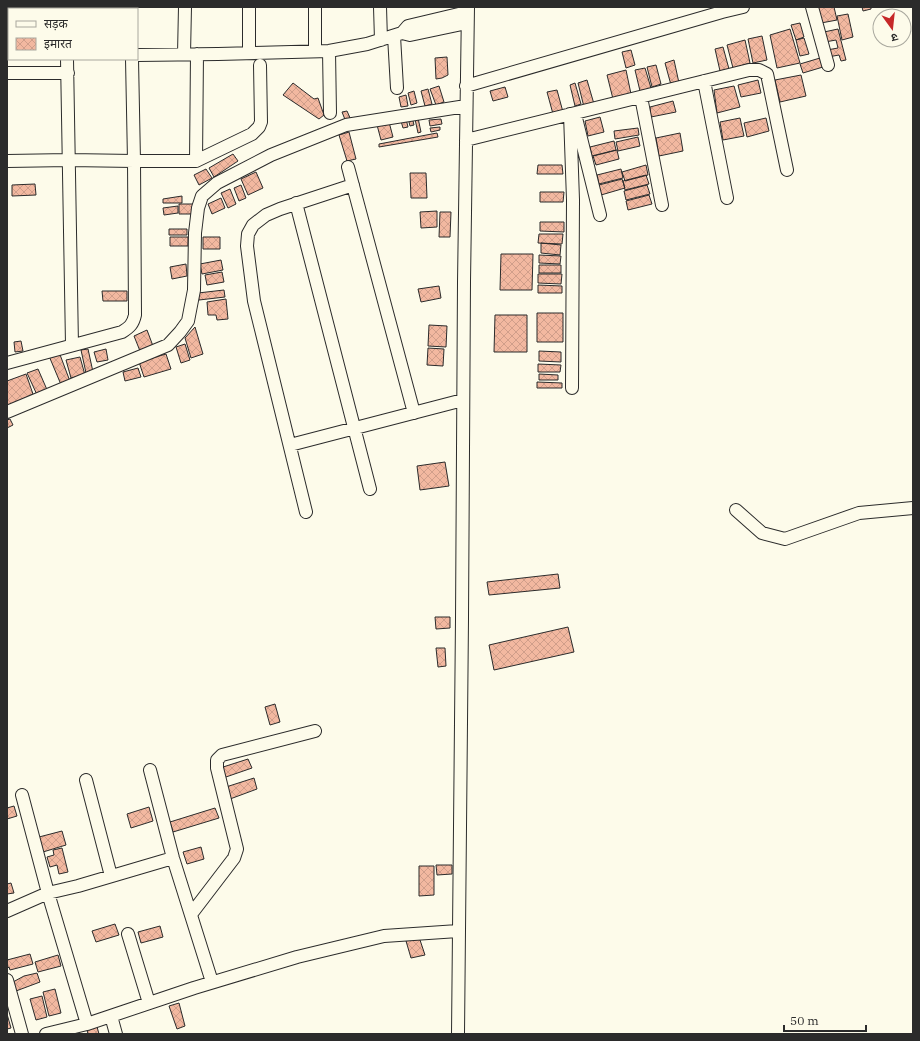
<svg xmlns="http://www.w3.org/2000/svg" width="920" height="1041" viewBox="0 0 920 1041" font-family="'IBM Plex Serif','Noto Sans Devanagari',serif">
	<style>
		.building { fill: url(#building-cross-hatch); stroke: #2b2b2b }
		.lines { fill: none; stroke-linecap: round; stroke-linejoin: round }
		.minor-casing { stroke: #2b2b2b; stroke-width: 14 }
		.minor { stroke: #fdfbea; stroke-width: 12 }
	</style>
	<defs>
		<pattern id="building-cross-hatch" width="8" height="8" patternUnits="userSpaceOnUse"><rect width="8" height="8" fill="#f2b8a0"/><path d="M0 0l8 8M0 8l8-8" fill="none" stroke="#d09e8a"/></pattern>
	</defs>
	<rect width="100%" height="100%" fill="#fdfbea"/>
	<path class="building" d="M818,7H834L837,20L821,23Z
		M862,7H871V9L863,11Z
		M848,14L853,37L842,40L837,16Z
		M800,23L804,37L796,40L791,25Z
		M790,29L800,63L777,68L770,35Z
		M838,29L846,60L841,61L839,55L828,57L827,50L838,48L836,40L825,42L824,32Z
		M762,36L767,60L753,63L748,39Z
		M804,38L809,54L800,56L796,40Z
		M745,40L750,63L733,68L727,45Z
		M723,47L729,69L720,71L715,49Z
		M631,50L635,65L626,68L622,52Z
		M447,57L448,75L442,78L436,79L435,58Z
		M820,58L823,67L803,73L800,64Z
		M674,60L679,83L671,85L665,63Z
		M656,65L661,84L652,87L647,67Z
		M645,68L651,88L640,91L635,70Z
		M626,70L631,94L613,99L607,75Z
		M801,75L806,96L780,102L775,80Z
		M587,80L594,104L584,107L578,83Z
		M758,80L761,93L741,97L738,85Z
		M293,83L314,99L318,98L324,115L319,119L283,95Z
		M575,83L581,104L575,106L570,85Z
		M439,86L444,102L436,105L430,89Z
		M734,86L740,107L717,113L714,90Z
		M505,87L508,97L493,101L490,91Z
		M428,89L432,104L425,106L421,91Z
		M557,90L563,112L553,114L547,92Z
		M414,91L417,103L411,105L408,93Z
		M406,95L408,106L401,107L399,97Z
		M673,101L676,112L651,117L650,107Z
		M347,111L351,120L346,122L342,112Z
		M412,117L414,125L410,126L408,118Z
		M600,117L604,132L588,136L585,121Z
		M418,118L421,132L418,133L415,119Z
		M740,118L744,136L723,140L720,122Z
		M766,118L769,131L747,137L744,123Z
		M406,119L408,127L403,128L401,121Z
		M441,119L442,124L430,126L429,120Z
		M389,122L393,137L381,140L377,125Z
		M440,127V130L431,132L430,128Z
		M638,128L639,135L615,139L614,131Z
		M349,132L356,159L347,161L339,135Z
		M437,133L438,137L379,147V144Z
		M680,133L683,151L659,156L656,138Z
		M638,137L640,146L618,151L616,142Z
		M614,141L616,150L592,156L590,147Z
		M617,150L619,159L596,165L593,156Z
		M233,154L238,161L214,177L209,168Z
		M538,165H562L563,174H537Z
		M646,165L648,175L625,181L622,172Z
		M206,169L212,178L199,185L194,175Z
		M621,169L623,178L599,184L597,175Z
		M256,172L263,188L248,195L241,179Z
		M410,173H426L427,198H411Z
		M646,175L649,184L625,190L623,181Z
		M622,179L625,188L601,195L599,185Z
		M35,184L36,195L12,196V185Z
		M241,185L246,198L239,201L234,188Z
		M647,185L650,194L626,200L624,191Z
		M230,189L236,204L228,208L221,193Z
		M540,192H564L563,202H540Z
		M649,195L652,204L628,210L626,201Z
		M182,196V203H163V199Z
		M221,198L225,208L212,214L208,204Z
		M179,204H195V214H179Z
		M178,206V213L164,215L163,208Z
		M437,211V227L421,228L420,212Z
		M440,212H451L450,237H439Z
		M540,222H564V232L540,231Z
		M169,229H187V235H169Z
		M539,234H563L562,244L538,243Z
		M170,237H188V246H170Z
		M203,237H220V249H203Z
		M541,243L561,245L560,255L541,253Z
		M501,254H533L532,290H500Z
		M539,255L561,256L560,264L539,263Z
		M221,260L223,270L202,274L200,264Z
		M186,264L187,276L172,279L170,267Z
		M539,265H561V273H539Z
		M222,272L224,282L207,285L205,275Z
		M538,274H562L561,284L538,283Z
		M538,285L562,286V293H538Z
		M439,286L441,298L421,302L418,289Z
		M224,290L225,297L199,300L198,293Z
		M102,291H127V301H103Z
		M226,299L228,319L217,320L216,315H208L207,302Z
		M537,313H563V342H537Z
		M495,315H527V352H494Z
		M429,325L447,326L446,347L428,346Z
		M195,327L203,354L191,358L185,338Z
		M147,330L153,346L140,351L134,336Z
		M21,341L23,351L15,352L14,342Z
		M185,344L190,360L181,363L176,347Z
		M428,348L444,349L443,366L427,365Z
		M88,349L93,372L86,373L81,350Z
		M106,349L108,360L97,362L94,352Z
		M539,351L561,352V362L539,361Z
		M59,352L71,384L62,387L49,356Z
		M166,354L171,369L144,377L139,362Z
		M80,357L85,375L71,378L66,360Z
		M538,364L561,365L560,372H538Z
		M138,368L141,377L125,381L123,372Z
		M38,369L48,392L38,397L27,373Z
		M26,374L33,394L7,407V381Z
		M539,374L558,375V380H539Z
		M537,382L562,383V388H537Z
		M10,419L13,425L7,428V420Z
		M445,462L449,486L420,490L417,466Z
		M558,574L560,588L489,595L487,582Z
		M435,617H450V628L436,629Z
		M568,627L574,652L494,670L489,645Z
		M436,648H445L446,666L438,667Z
		M275,704L280,722L270,725L265,707Z
		M248,759L252,768L223,778L220,768Z
		M254,778L257,789L230,799L226,787Z
		M14,806L17,816L7,819V808Z
		M149,807L153,821L131,828L127,814Z
		M215,808L219,818L173,832L170,822Z
		M62,831L66,845L43,852L39,837Z
		M201,847L204,859L187,864L183,852Z
		M62,848L68,872L59,874L57,865L50,867L47,857L54,855L53,850Z
		M436,865H452V874L437,875Z
		M419,866H434V895L419,896Z
		M11,883L14,893L7,894V884Z
		M115,924L119,935L96,942L92,931Z
		M160,926L163,937L141,943L138,932Z
		M419,937L425,955L411,958L406,941Z
		M30,954L33,964L10,970L9,967L8,968L7,960Z
		M58,955L61,966L38,972L35,962Z
		M37,973L40,982L16,991L13,982L24,976Z
		M55,989L61,1013L49,1016L43,992Z
		M42,996L47,1017L36,1020L30,999Z
		M179,1003L185,1026L177,1029L169,1006Z
		M7,1014L11,1028L7,1029Z
		M96,1023L99,1034H88L86,1026Z"/>
	<g class="lines">
		<g class="minor-casing">
			<path id="minor" d="M56,7V9
				M315,7V51
				M380,7L381,40
				M812,7L828,65
				M120,9V7
				M467,23L410,35L402,33L408,26L467,12
				M394,36L397,88
				M329,51L330,113
				M7,53H9
				M249,53V7
				M184,54L185,7
				M137,55L218,54L329,51L367,44L402,33
				M67,59L72,345
				M7,73H68
				M704,81L727,198
				M466,86L722,12L743,7
				M641,97L662,205
				M570,114L573,200L572,388
				M575,114L600,215
				M466,140L749,70H759L767,74L787,170
				M7,161L69,160L134,161L132,59
				M196,161L197,54
				M348,167L414,413
				M296,203L370,489
				M7,363L122,332C130,327 133,324 135,315L134,161H196L252,134L259,127L261,122L260,65
				M7,412L168,345L180,332L188,321L194,290L195,233L198,208L202,196L217,183L271,155L346,125L466,106
				M290,445L463,400
				M736,510L762,533L785,539L859,513L913,508
				M306,512L254,301L247,246L248,234L253,225L266,215L280,209L353,185
				M150,770L173,858L212,982
				M86,780L111,876
				M22,795L48,893L87,1024
				M7,911L48,893L78,886L173,858
				M192,913L234,858L237,849L217,768V760L222,755L315,731
				M128,934L149,1003
				M7,980L22,1034
				M111,1016L116,1034
				M46,1034L87,1024L194,988L297,957L384,936L458,931
				M458,1034L462,619L464,282L468,7"/>
		</g>
		<use href="#minor" class="minor"/>
	</g>
	<rect width="920" height="1041" fill="none" stroke="#2b2b2b" stroke-width="16"/>
	<rect x="8" y="8" width="130" height="52" fill="#fdfbea" stroke="#a9a89e"/>
	<rect x="16" y="21" width="20" height="6" fill="#fdfbea" stroke="#a9a89e"/>
	<text x="44" y="28" font-size="12" fill="#2b2b2b">सड़क</text>
	<rect x="16" y="38" width="20" height="12" fill="url(#building-cross-hatch)" stroke="#a9a89e"/>
	<text x="44" y="48" font-size="12" fill="#2b2b2b">इमारत</text>
	<g transform="translate(892 28) rotate(165)"><circle r="19" fill="#fdfbea" stroke="#a9a89e"/>
	<path d="M0-3L7 15L0 10L-7 15Z" fill="#c62828"/>
	<text y="-6" font-size="11" font-weight="bold" text-anchor="middle" fill="#2b2b2b">उ</text>
	</g>
	<path d="M784 1025v6h82v-6" fill="none" stroke="#2b2b2b" stroke-width="2"/>
	<text x="790" y="1025" font-size="12" fill="#2b2b2b" stroke="#fdfbea" stroke-width="3" paint-order="stroke">50 m</text>
</svg>
